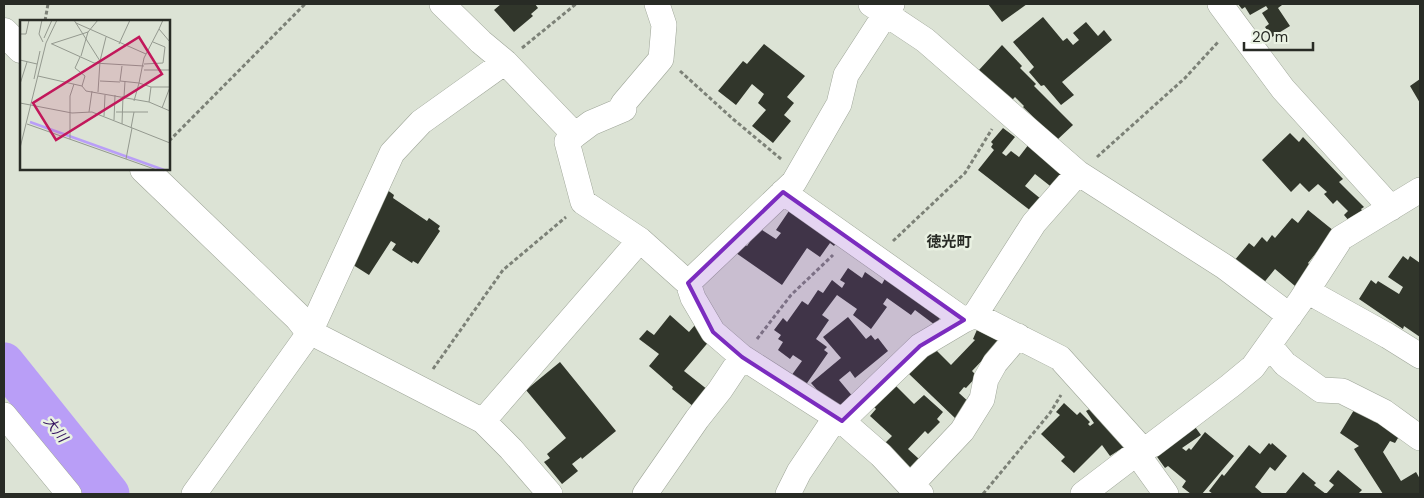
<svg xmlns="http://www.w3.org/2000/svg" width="1424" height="498" viewBox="0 0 1424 498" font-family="'DM Sans','Noto Sans JP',sans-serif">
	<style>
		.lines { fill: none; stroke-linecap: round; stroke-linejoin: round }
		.river { stroke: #b99ef7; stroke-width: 41 }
		.building { fill: #31362b }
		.street-casing { stroke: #9ea598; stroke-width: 26 }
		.secondary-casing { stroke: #9ea598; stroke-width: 29 }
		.path { stroke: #7c8177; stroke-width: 3; stroke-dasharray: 4 2.5; stroke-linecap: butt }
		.street { stroke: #fff; stroke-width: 25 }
		.secondary { stroke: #fff; stroke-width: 28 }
		.marked { fill: #7b2cbf; fill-opacity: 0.2; stroke: #7b2cbf; stroke-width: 4; stroke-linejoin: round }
		.labels { text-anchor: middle; stroke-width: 5; stroke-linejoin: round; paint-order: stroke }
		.water-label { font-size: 14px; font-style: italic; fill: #32115e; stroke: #e9f1e2 }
		.quarter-label { font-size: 15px; font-weight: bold; fill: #282b25; stroke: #e9f1e2 }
		.inset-river { fill: none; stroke: #b99ef7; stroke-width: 2.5 }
		.inset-road { fill: none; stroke: #94998f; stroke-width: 1 }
		.view { fill: #c2185b; fill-opacity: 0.15; stroke: #c2185b; stroke-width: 2.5 }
		.inset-edge { fill: none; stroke: #282b25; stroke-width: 2.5 }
	</style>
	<rect width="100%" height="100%" fill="#dce3d5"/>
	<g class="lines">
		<path class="river" d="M4,363L109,494"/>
	</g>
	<path class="building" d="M501,4H535L538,8L531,14L533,16L514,32L494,10Z
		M988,4H1027L1002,22Z
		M1238,4H1282V5L1278,8L1290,26L1272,37L1265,27L1269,24L1262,13L1268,9L1266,6L1250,15L1245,7L1242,9Z
		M1043,17L1063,41L1067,38L1073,45L1079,40L1073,33L1086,22L1098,36L1104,30L1112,40L1062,82L1074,95L1061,105L1044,85L1041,86L1029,72L1034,67L1013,42Z
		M764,44L805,76L787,97L794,103L784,115L791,121L773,143L752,126L766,110L758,103L764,94L752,84L736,105L718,91L743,61L747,64Z
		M1002,45L1022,66L1020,68L1036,84L1034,86L1073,125L1057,140L1023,107L1024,106L1015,97L1008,104L999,90L979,70Z
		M1420,79V103L1410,86Z
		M1003,128L1015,137L1002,153L1006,156L1011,151L1019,157L1029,144L1062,173L1054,189L1035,174L1025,186L1041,199L1031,211L978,170L994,150L991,147L993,144L991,142Z
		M1290,133L1299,142L1303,137L1343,179L1339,182L1364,207L1361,209L1364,213L1350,222L1344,215L1348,211L1337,200L1333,204L1324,194L1327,192L1318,184L1309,192L1300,183L1291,192L1262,160Z
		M386,189L394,195L393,198L427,221L429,218L440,226L438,229L440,231L418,264L413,261L412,263L392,250L396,244L391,241L369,275L350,263L370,232L367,231Z
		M791,208L838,240L834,246L830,243L820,257L807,248L782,285L736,253L743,243L747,246L759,228L776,239L781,233L776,230Z
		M1308,210L1334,231L1308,263L1311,266L1295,286L1275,269L1262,285L1234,261L1249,243L1254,247L1262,237L1267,242L1272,235L1275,238L1292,218L1298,223Z
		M1403,256L1408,260L1410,256L1420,263V272L1419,274L1420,275V337L1404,326L1403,329L1359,299L1371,280L1376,284L1378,281L1399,294L1403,287L1388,277Z
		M848,268L862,278L865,272L882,284L887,275L942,315L935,325L915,310L911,315L887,298L883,304L887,307L871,329L853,315L857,309L837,295L822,315L829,320L816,339L827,347L824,350L828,353L805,386L791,376L802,361L793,355L790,359L778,350L783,342L778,339L781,335L774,330L783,318L787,322L802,301L808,305L818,290L823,293L832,280L842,288L845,283L840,280Z
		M670,315L689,332L695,325L711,339L684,371L708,390L694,407L672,389L673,387L649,366L659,354L639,339L647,330L654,335Z
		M848,317L866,339L871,335L875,340L878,338L888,351L855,378L850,371L839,380L854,398L841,409L818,391L811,383L841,358L823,337Z
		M979,325L1003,336L994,348L972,371L977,376L966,388L964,387L959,393L971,404L956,419L908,373L933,347L951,365L975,340L973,339Z
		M560,362L616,431L582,459L581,457L572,464L578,471L562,484L544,462L550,458L547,454L566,438L526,390Z
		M895,385L914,404L924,395L943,412L937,419L940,422L928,434L925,431L908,449L919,459L908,470L882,446L892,436L870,416L876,409L874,407Z
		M1064,403L1077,415L1080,412L1090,422L1088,424L1090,426L1094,423L1086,411L1095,406L1124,447L1110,456L1102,445L1074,473L1061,461L1065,457L1041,434L1060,415L1056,412Z
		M1354,410L1375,422L1377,418L1401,433L1395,443L1390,441L1383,452L1401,481L1416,472L1420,479V494H1383L1354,449L1359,446L1340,433Z
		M1193,424L1201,435L1182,448L1186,451L1189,448L1191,450L1205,432L1234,456L1202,494H1191L1182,487L1186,481L1168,466L1165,468L1155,454Z
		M1269,443L1271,445L1272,443L1287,456L1275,471L1270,467L1255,487L1263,494H1213L1209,491L1222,474L1224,476L1249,445L1260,454Z
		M1338,470L1362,490L1358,494H1285L1303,472L1316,483L1314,485L1326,494L1334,485L1329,481Z"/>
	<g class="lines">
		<g class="street-casing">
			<path id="street" d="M442,4L481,42L505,62L575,135L567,142L583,202L640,240L688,283L693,298L713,332L742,357L842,421L881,455L910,486L921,494
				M871,4L925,40L1078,173L1225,267L1290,316
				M1220,4L1283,89L1391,208
				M575,135L591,123L624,109L623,104L661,59L664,25L657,4
				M1078,173L1034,223L975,315L1060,358L1142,449L1083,494
				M783,192L964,320
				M688,283L794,182L839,104L846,75L892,4
				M1307,291L1388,336L1420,356
				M310,332L483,421L511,449L550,494
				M1269,345L1285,364L1321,390L1342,391L1384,412L1420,438
				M4,415L69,494
				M483,421L640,240
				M842,421L920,346L964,320L975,315
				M910,486L962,431L982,399L986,379L995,363L1018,336
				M194,494L310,332L392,153L421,122L505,62
				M645,494L697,419L720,390L742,357
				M788,494L799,472L836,417
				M1166,494L1143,462L1142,449L1152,445L1230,386L1253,367L1301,300L1341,238L1420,190"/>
		</g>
		<g class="secondary-casing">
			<path id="secondary" d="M4,32L21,49
				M144,169L299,318L310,332"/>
		</g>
		<path class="path" d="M45,21L48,4
			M522,48L576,4
			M680,71L733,119L781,159
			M169,141L305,4
			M1097,157L1185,78L1219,41
			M893,241L965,173L992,129
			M757,339L791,295L833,255
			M433,369L503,270L566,217
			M983,494L1050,413L1061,395"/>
		<use href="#street" class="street"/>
		<use href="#secondary" class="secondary"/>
	</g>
	<path class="marked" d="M783,192L964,320L920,346L842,421L742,357L713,332L688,283Z"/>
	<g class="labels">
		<g class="water-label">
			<text transform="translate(56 429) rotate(51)" y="5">大川</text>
		</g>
		<g class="quarter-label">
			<text x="949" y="247">徳光町</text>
		</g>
	</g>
	<g transform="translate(20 20)">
		<rect width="150" height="150" fill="#dce3d5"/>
		<path class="inset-river" d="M10,102L144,150"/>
		<path class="inset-road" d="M22,0L19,14L23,22M54,0L80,41L78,72M143,0L139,9L150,22M56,3L126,34M0,14H6L9,0M24,18L32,0M31,24L68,12L78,0M32,24L74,43L124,46M99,24L110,0M61,36L68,12M60,37L55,48L65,56L62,66M0,40L17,44M80,41L86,17M124,44L143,43L145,27L133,22M102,46L100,61L119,63L114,81M124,50H150M18,56L62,66L66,71L129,82L150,91M14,59L20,31M80,61L100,62M0,64L7,42M131,67H150L142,88M104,77L105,61M129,82L131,67L119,63L124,38L139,9M0,83L52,93L72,92L150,123M69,92L72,71M96,92H128M84,96L85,75M94,100L95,75M7,104L137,150M102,104L103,76M111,108L114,92M50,119V76L54,64M0,128L26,23L37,0M106,139L112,108"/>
		<path class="view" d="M119,17L142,54L36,120L13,83Z"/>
		<rect width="150" height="150" class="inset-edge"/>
	</g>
	<rect width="1424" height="498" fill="none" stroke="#282b25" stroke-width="10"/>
	<path d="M1244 42v8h69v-8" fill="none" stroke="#282b25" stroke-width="2.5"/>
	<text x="1252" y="42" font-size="15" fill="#282b25" stroke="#e9f1e2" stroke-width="4" paint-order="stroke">20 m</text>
</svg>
